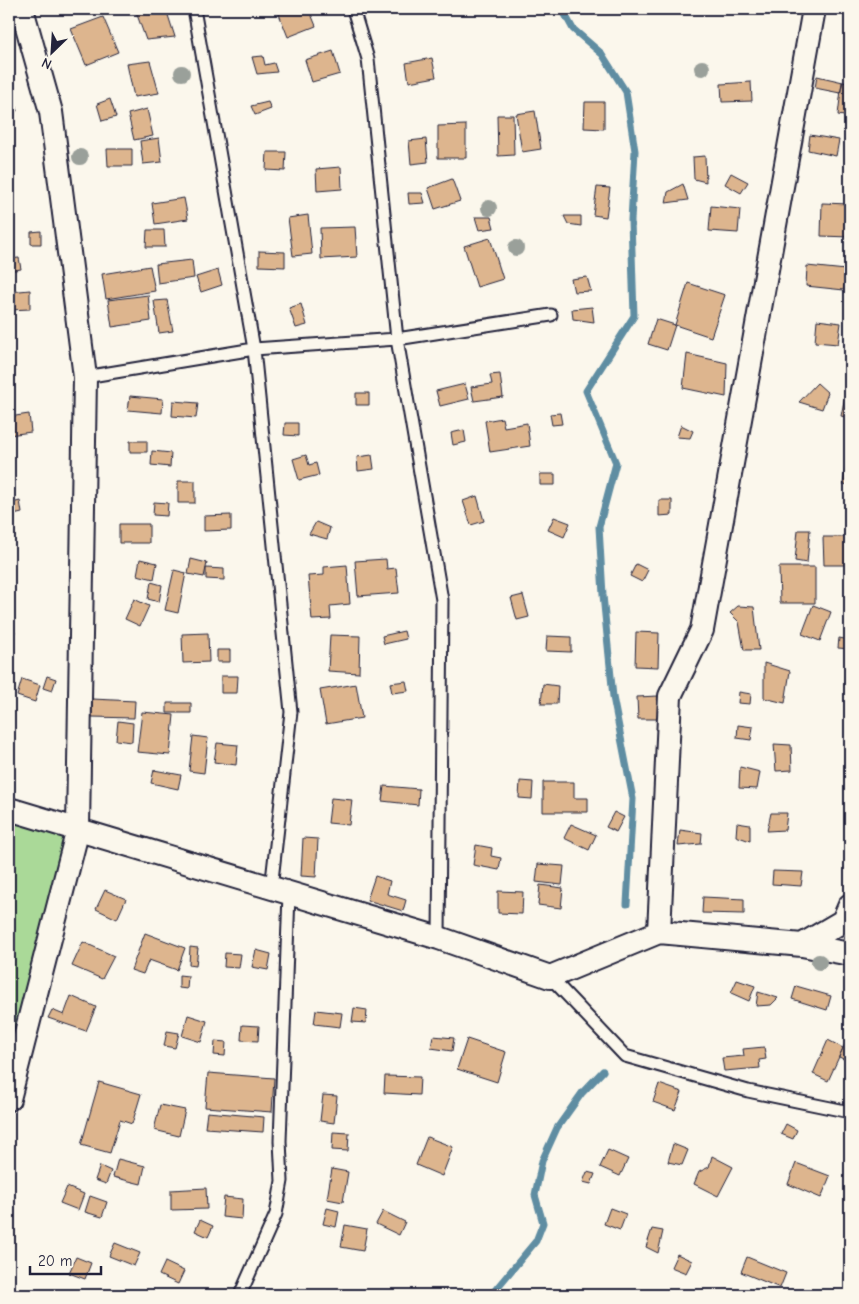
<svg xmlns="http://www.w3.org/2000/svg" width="859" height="1304" viewBox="0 0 859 1304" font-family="'Comic Neue',sans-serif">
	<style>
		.green { fill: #aad998; stroke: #667e6a }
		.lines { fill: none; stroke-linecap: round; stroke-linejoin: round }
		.stream { stroke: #5f8da2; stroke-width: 7 }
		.building { fill: #ddb58e; stroke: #22223b }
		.lane-casing { stroke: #22223b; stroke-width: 15 }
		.street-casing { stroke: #22223b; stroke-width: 26 }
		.lane { stroke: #fbf7ec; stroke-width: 11 }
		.street { stroke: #fbf7ec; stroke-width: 22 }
		.tree { fill: #9aa09a }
	</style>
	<rect width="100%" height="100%" fill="#fbf7ec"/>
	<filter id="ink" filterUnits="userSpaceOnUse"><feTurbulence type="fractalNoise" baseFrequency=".02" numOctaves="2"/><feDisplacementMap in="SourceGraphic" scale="10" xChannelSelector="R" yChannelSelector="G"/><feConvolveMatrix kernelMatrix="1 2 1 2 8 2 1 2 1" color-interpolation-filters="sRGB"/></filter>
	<g filter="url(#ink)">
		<path class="green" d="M9,809L78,829L9,1099Z"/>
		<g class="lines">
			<path class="stream" d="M562,9L573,29L602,54L626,92L635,151L631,220L634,316L586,391L616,463L599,527L603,595L613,697L633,799L627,904
				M491,1295L536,1241L543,1223L535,1195L542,1161L557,1128L582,1093L603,1071"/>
		</g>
		<path class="building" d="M135,9H166L175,37L146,40Z
			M277,9H309L316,26L288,37Z
			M700,9H727V12H700Z
			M103,17L118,52L86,65L71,29Z
			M333,51L340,74L312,82L305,60Z
			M263,56L265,65L274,63L277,72L257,74L252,57Z
			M432,58L436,77L409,82L406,63Z
			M150,61L159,93L134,97L127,64Z
			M817,76L843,82L840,93L815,88Z
			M9,81L17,111L9,112Z
			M751,82L752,101L722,102L721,84Z
			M842,82L850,83V117L838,115Z
			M110,99L116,117L102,121L97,104Z
			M268,102L271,109L255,115L251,106Z
			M585,102H604V129L584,128Z
			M147,109L153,136L134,140L128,114Z
			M535,111L541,149L522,152L516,114Z
			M497,115H513L514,155L498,156Z
			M466,125V158H438V126Z
			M810,135L839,140L836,156L808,150Z
			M159,138L162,162L143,164L140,141Z
			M426,139L428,162L411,164L409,141Z
			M107,149H132V166H108Z
			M267,152H286L285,171L266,170Z
			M705,156L706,182L694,179L693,157Z
			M341,167L342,189L317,191L316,169Z
			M731,173L748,182L741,193L725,184Z
			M452,179L460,201L435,209L428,188Z
			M683,184L688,200L666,203L668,192Z
			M597,187L610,188L606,217L593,215Z
			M408,193H422L425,203L409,204Z
			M184,198L188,219L155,224L152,203Z
			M822,203L850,204V237L821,236Z
			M711,206L740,209L738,233L709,231Z
			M308,215L312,254L293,256L288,218Z
			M564,216H581V226L568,224Z
			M475,217H491L494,228L479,230Z
			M355,227L357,257L321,259L320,228Z
			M147,230H164L165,247H146Z
			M41,231V244H31V232Z
			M490,238L503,279L477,287L464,246Z
			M259,251L285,252V267L259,266Z
			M19,258L21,269L9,271V259Z
			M192,260L194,278L158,283L156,264Z
			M150,266L155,291L106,299L102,274Z
			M807,266L846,270L844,290L806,286Z
			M218,270L222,285L201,292L196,277Z
			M587,277L591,291L574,292L571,279Z
			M688,283L725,295L711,337L675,325Z
			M30,290V309L9,310V292Z
			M148,295L151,321L112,327L108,300Z
			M167,300L173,331L159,333L154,301Z
			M301,304L307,325L296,328L289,308Z
			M592,307L594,322L573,319L572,309Z
			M656,319L675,325L667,350L648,344Z
			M817,320L841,323L838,344L815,342Z
			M687,354L727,363L726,397L683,388Z
			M500,374L503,397L474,401L471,387L492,384L490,375Z
			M817,383L828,393L822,409L799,402Z
			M465,384L469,399L440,406L436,391Z
			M847,386H850V418L841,416Z
			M356,393H369V405H356Z
			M130,396L163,399L162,413L128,410Z
			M173,401L198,403L196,418L172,416Z
			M560,413L562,424L552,425L550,414Z
			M29,414L31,432L9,435V417Z
			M502,418L504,427L527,423L530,446L490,452L485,421Z
			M285,423H298V436L284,435Z
			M681,425L693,431L690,438L677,437Z
			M464,430L466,442L453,445L451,433Z
			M130,441H147V452H130Z
			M152,451L171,453L170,467L151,465Z
			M306,455L309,465L316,463L319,475L299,480L293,459Z
			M372,455L374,469L358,471L357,457Z
			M846,463L850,464V485L843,484Z
			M540,474H555V485H540Z
			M178,481H195V503H178Z
			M9,490L12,503L20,501L22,513L9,516Z
			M477,496L484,521L471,525L463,501Z
			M659,500H672V515L659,516Z
			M154,502L168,503L167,516L153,515Z
			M231,515V530L204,531V516Z
			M554,517L570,523L564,537L548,530Z
			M316,522L330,528L327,539L309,534Z
			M119,524H149V543H119Z
			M798,530H810L807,563L795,561Z
			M823,537H850V565H824Z
			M140,559L157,563L154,579L137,575Z
			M191,559L207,563L204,577L188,574Z
			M386,559L387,569L396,568L399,593L358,596L355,561Z
			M636,564L648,570L642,582L630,576Z
			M347,565L350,604L330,606L331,619L312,620L308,576L324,575V567Z
			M779,567H815V603H780Z
			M206,568L224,569V580L206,579Z
			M174,570L186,573L178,613L165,610Z
			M151,582L162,585L159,602L148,599Z
			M523,595L529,617L517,620L511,598Z
			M134,599L149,606L140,626L125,619Z
			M813,605L831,612L820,641L802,634Z
			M738,606L754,607L759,650H744L739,622L730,613Z
			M9,629L15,631L13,642H9Z
			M404,631L406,639L384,644L382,636Z
			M636,632L659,633L658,667L635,666Z
			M208,633L209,662L183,663L182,634Z
			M330,635L360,636L359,673L328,671Z
			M547,636L571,637V652L546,651Z
			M839,638L850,640V649L838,648Z
			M217,650H230V662H217Z
			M764,663L790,671L785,703L764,698Z
			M47,676L56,679L52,691L43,688Z
			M221,676H238L237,693H221Z
			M22,679L40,685L35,702L17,696Z
			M406,681L408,691L392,693L390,683Z
			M356,684L362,718L326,724L320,690Z
			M543,684L558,686L557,704H541Z
			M739,692L751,694L750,704L738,703Z
			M658,696V719H638L637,697Z
			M92,699L135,701L134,718L92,717Z
			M167,703H191V713H167Z
			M142,712L174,715L170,755L137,752Z
			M118,721L133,723L132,742L116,740Z
			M738,725L753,727L751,740L737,738Z
			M193,736L208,738L204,773L189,771Z
			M217,743L238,745L236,765L214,762Z
			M774,744L791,745L792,770L776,771Z
			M740,767L760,772L757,789L739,788Z
			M154,770L181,775L178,789L151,783Z
			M520,781L533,782L532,799L519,798Z
			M543,782H574V798H588V812H543Z
			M384,786L419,789L418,805L382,801Z
			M331,798L352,800L349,825L328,823Z
			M614,812L624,817L616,832L606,827Z
			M771,813H787L785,830L767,831Z
			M737,823L750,825V841L736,836Z
			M571,824L596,835L589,850L564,838Z
			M680,830L702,833L701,844L678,846Z
			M303,838L318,839L316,877L301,876Z
			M476,845L492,848L491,856L501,858L499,870L473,865Z
			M538,864L564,866L562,885L536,882Z
			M773,871L803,872L801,886L772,884Z
			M375,876L390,881L387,894L406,900L403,911L367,900Z
			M540,885L563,888L561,908L538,905Z
			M105,890L126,899L117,919L96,909Z
			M498,891L523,892L522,914L498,913Z
			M703,897L744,899V914L702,913Z
			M145,933L185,948L177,970L149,960L143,974L131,970Z
			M83,942L114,956L102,979L72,966Z
			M190,947L198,948L196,966L189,965Z
			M256,950L271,954L268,970L252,967Z
			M225,953L241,954L239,968L224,967Z
			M179,975L188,976L187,989L179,988Z
			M737,980L755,986L749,1001L731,993Z
			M796,986L831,996L827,1010L792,999Z
			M758,992L778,998L771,1005L756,1006Z
			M71,996L96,1007L86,1031L48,1018L52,1010L64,1015Z
			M354,1008L367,1010L366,1023L352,1022Z
			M316,1010L342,1013L340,1027L314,1024Z
			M188,1015L207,1021L201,1042L182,1036Z
			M242,1025L259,1026L258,1041L241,1040Z
			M167,1031L179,1033L175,1048L164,1046Z
			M433,1036L454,1038L452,1051L431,1048Z
			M467,1039L506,1052L497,1082L457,1069Z
			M828,1040L843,1048L828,1081L813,1074Z
			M215,1041L226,1042L225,1056L214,1055Z
			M845,1044L850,1046V1062L839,1057Z
			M764,1047L766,1059L759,1060L760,1068L724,1071L722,1058L744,1056L743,1049Z
			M208,1073L274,1078L272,1112L205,1107Z
			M385,1076L420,1077L419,1095L384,1093Z
			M99,1082L141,1094L132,1124L120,1120L110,1153L81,1145Z
			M659,1084L682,1092L675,1110L653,1102Z
			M323,1095L337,1096L334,1123L320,1121Z
			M160,1105L185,1110L179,1136L154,1130Z
			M207,1112L264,1117L263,1132L205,1128Z
			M786,1124L797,1130L793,1139L781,1134Z
			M333,1132L349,1133L348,1151L332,1150Z
			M427,1137L453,1147L442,1176L416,1165Z
			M673,1144L688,1150L682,1165L668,1162Z
			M608,1150L628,1159L620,1176L600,1167Z
			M712,1156L733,1167L718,1196L694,1184L699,1172L709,1167Z
			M118,1159L145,1166L141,1184L113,1177Z
			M796,1163L830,1176L821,1198L788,1184Z
			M100,1166L111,1171L106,1184L95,1180Z
			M332,1169L348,1172L343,1202L327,1199Z
			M587,1172L595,1174L591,1184L583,1182Z
			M67,1187L84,1194L78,1210L60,1203Z
			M206,1188L207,1209L171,1210V1190Z
			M90,1196L107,1202L102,1217L85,1212Z
			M224,1197L243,1199L242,1219L222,1217Z
			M327,1208L339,1211L336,1227L323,1224Z
			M610,1208L626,1214L620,1230L604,1224Z
			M383,1211L405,1222L399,1235L376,1224Z
			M200,1220L213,1226L208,1237L195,1231Z
			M345,1225L367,1229L363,1251L341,1247Z
			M652,1229L663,1231L658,1253L646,1247Z
			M115,1243L140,1253L134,1266L109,1256Z
			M677,1254L692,1261L686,1273L671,1267Z
			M76,1257L91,1263L85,1279L69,1273Z
			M747,1257L786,1273L780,1288L741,1272Z
			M165,1262L184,1271L178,1284L159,1275Z"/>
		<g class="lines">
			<g class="lane-casing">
				<path id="lane" d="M194,9L254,349L291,712L271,889
					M353,9L368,59L397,339L442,600L439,938
					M85,377L254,349L397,339L551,315
					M550,977L625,1056L748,1091L850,1112
					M240,1295L276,1214L282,1181L280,1141L289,894"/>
			</g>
			<g class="street-casing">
				<path id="street" d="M9,809L439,938L550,977L659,932L802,945L843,921L850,905
					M659,932L670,696L702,630L814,9
					M802,945L850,954
					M9,1099L78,829L85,377L51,112L22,9"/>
			</g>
			<use href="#lane" class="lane"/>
			<use href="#street" class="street"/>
		</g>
		<g class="tree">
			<circle cx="702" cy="68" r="8"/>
			<circle cx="182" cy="73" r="8"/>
			<circle cx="80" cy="157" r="8"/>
			<circle cx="489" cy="208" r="8"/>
			<circle cx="516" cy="248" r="8"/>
			<circle cx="819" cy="962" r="8"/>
		</g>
	</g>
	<rect width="859" height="1304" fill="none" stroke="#fbf7ec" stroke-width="30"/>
	<rect x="15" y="15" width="829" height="1274" fill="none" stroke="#22223b" stroke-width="2" filter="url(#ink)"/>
	<g transform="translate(52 52) rotate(205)" stroke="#fbf7ec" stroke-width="4" paint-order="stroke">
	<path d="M0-4L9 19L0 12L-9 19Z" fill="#22223b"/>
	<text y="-8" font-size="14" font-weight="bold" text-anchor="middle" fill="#22223b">N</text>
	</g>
	<path d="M30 1266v8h71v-8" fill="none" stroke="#22223b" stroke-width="2.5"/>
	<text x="38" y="1266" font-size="15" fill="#22223b" stroke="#fbf7ec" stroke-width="4" paint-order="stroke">20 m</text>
</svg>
